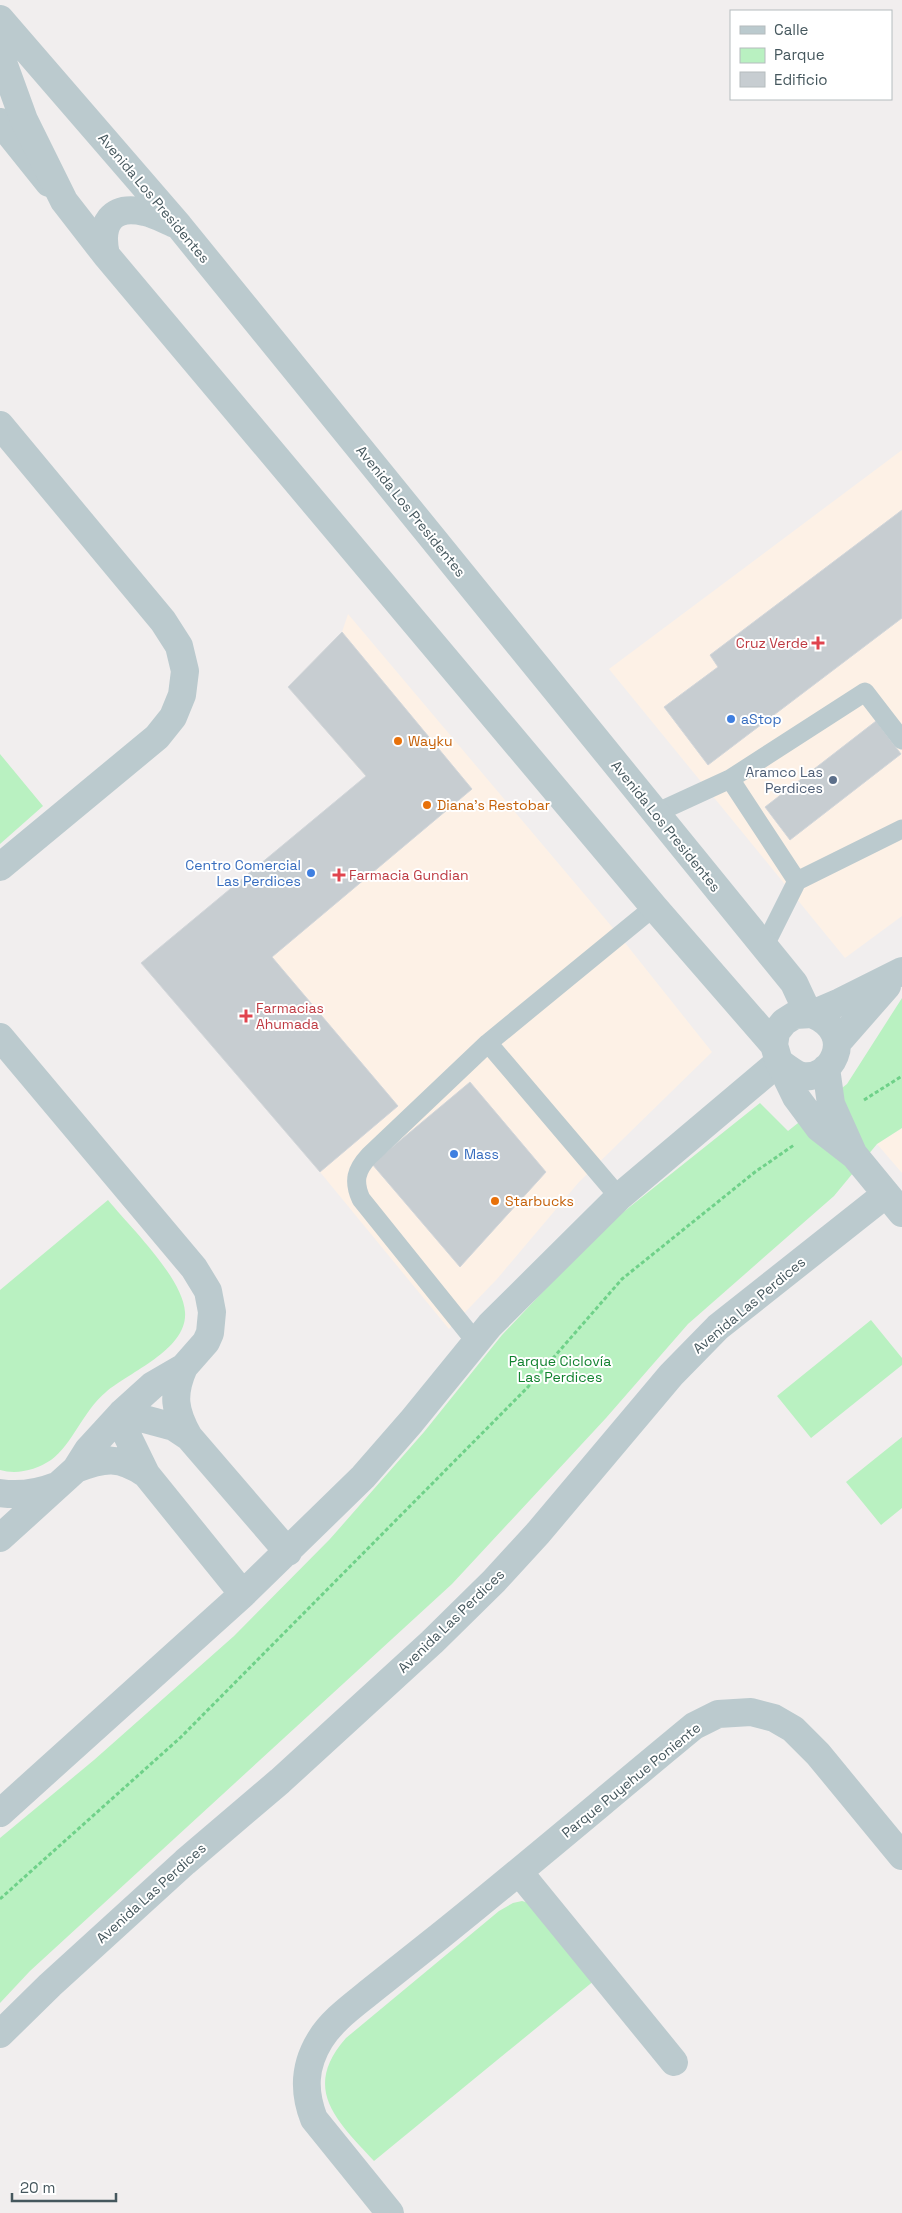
<svg xmlns="http://www.w3.org/2000/svg" width="902" height="2213" viewBox="0 0 902 2213" font-family="'Space Grotesk',sans-serif">
	<style>
		.commercial { fill: #fdf1e6 }
		.green { fill: #b9f1c1 }
		.building { fill: #c7cdd1; stroke: #d2d6da }
		.lines { fill: none; stroke-linecap: round; stroke-linejoin: round }
		.path { stroke: #6fd189; stroke-width: 3; stroke-dasharray: 4 2.5; stroke-linecap: butt }
		.service { stroke: #bbcace; stroke-width: 19 }
		.minor { stroke: #bbcace; stroke-width: 28 }
		.tertiary { stroke: #bbcace; stroke-width: 28 }
		.health-dot { fill: #e0444e; stroke: #fff; stroke-width: 2 }
		.shop-dot { fill: #3f7fe0; stroke: #fff; stroke-width: 2 }
		.food-dot { fill: #e8710a; stroke: #fff; stroke-width: 2 }
		.service-dot { fill: #5c6f8a; stroke: #fff; stroke-width: 2 }
		.labels { text-anchor: middle; stroke-width: 4; stroke-linejoin: round; paint-order: stroke }
		.street-label { font-size: 14px; fill: #45575d; stroke: #fff }
		.health-label { font-size: 14px; fill: #be3a42; stroke: #fff; text-anchor: start }
		.shop-label { font-size: 14px; fill: #366cbe; stroke: #fff; text-anchor: start }
		.food-label { font-size: 14px; fill: #c56008; stroke: #fff; text-anchor: start }
		.service-label { font-size: 14px; fill: #4e5e75; stroke: #fff; text-anchor: end }
		.park-label { font-size: 14px; fill: #11822f; stroke: #fff }
	</style>
	<rect width="100%" height="100%" fill="#f1eeee"/>
	<path class="commercial" d="M902,450V916L845,958L609,669Z
		M348,614L618,934L712,1052L579,1182L497,1279L449,1329L320,1172L141,963L366,777L288,687L342,632Z
		M902,1128V1173L877,1144Z"/>
	<path class="green" d="M0,754L43,806L0,844Z
		M902,998V1128L877,1144L834,1196L688,1324L606,1418L452,1584L30,1971L0,2003V1838L94,1760L234,1636L330,1539L424,1432L502,1335L602,1229L760,1103L788,1131L847,1084Z
		M108,1200C130,1227 183,1278 185,1312C188,1349 131,1371 106,1392C83,1411 72,1445 51,1460C36,1470 17,1475 0,1470V1290Z
		M871,1320L902,1358V1365L811,1438L777,1396Z
		M902,1437V1508L881,1525L846,1482Z
		M522,1901L529,1903L595,1980L374,2161C337,2121 301,2089 346,2038L499,1911L513,1903Z"/>
	<path class="building" d="M902,510V618L708,765L664,707L718,667L710,655Z
		M342,632L472,789L272,957L398,1106L320,1172L141,963L366,776L288,687Z
		M876,721L901,754L790,840L765,807Z
		M470,1082L546,1172L460,1267L372,1164Z"/>
	<g class="lines">
		<path class="path" d="M864,1100L902,1076
			M0,1899L181,1737L527,1388L622,1279L755,1172L794,1145"/>
		<path class="service" d="M730,779L865,692L902,740
			M656,813L730,779L797,881
			M764,947L797,881L902,829
			M619,1197L488,1043L654,907
			M476,1342L361,1199C353,1181 356,1170 369,1156L488,1043"/>
		<path class="minor" d="M0,122L49,183
			M0,425L163,621L179,646L185,671L182,695L173,717L157,737L0,867
			M0,1037L194,1268L208,1291L212,1312L210,1333L206,1342L184,1367L153,1385L122,1413L88,1450L76,1469L0,1538
			M184,1367C172,1394 174,1411 189,1437L288,1552
			M122,1413L126,1433L146,1474L243,1594
			M122,1413L174,1427L189,1437
			M76,1469C105,1458 119,1456 146,1474
			M0,1493C20,1496 38,1493 56,1486
			M0,1813L243,1594L363,1477L411,1422L490,1325L619,1197L779,1062
			M519,1872L674,2062
			M390,2213L314,2119C303,2091 304,2066 320,2040C332,2020 354,2005 372,1990C395,1972 417,1954 440,1936C526,1867 609,1796 694,1726L718,1714L751,1712L774,1718L793,1729L818,1754L902,1856"/>
		<path class="tertiary" d="M0,19L179,226L794,983L808,1013
			M0,54L24,120L64,201L106,255L654,907L774,1045
			M106,255C99,224 111,204 145,212C155,214 165,220 175,224
			M812,1014C860,1034 829,1085 799,1075C792,1072 785,1066 779,1062L774,1045L776,1032L784,1022L795,1015L812,1014L840,1002L902,971
			M837,1043L887,986
			M779,1062L796,1097L819,1128L855,1156L902,1213
			M826,1068L831,1104L853,1153
			M0,2034L50,1985L185,1862L280,1781L432,1642L494,1581L538,1533L671,1375L718,1327L886,1194"/>
	</g>
	<g class="health-dot">
		<path d="M815.5 635.5h5v5h5v5h-5v5h-5v-5h-5v-5h5z"/>
		<path d="M336.5 867.5h5v5h5v5h-5v5h-5v-5h-5v-5h5z"/>
		<path d="M243.5 1008.5h5v5h5v5h-5v5h-5v-5h-5v-5h5z"/>
	</g>
	<g class="shop-dot">
		<circle cx="731" cy="719" r="5"/>
		<circle cx="311" cy="873" r="5"/>
		<circle cx="454" cy="1154" r="5"/>
	</g>
	<g class="food-dot">
		<circle cx="398" cy="741" r="5"/>
		<circle cx="427" cy="805" r="5"/>
		<circle cx="495" cy="1201" r="5"/>
	</g>
	<circle class="service-dot" cx="833" cy="780" r="5"/>
	<g class="labels">
		<g class="street-label">
			<text transform="translate(154 198) rotate(50)" y="5">Avenida Los Presidentes</text>
			<text transform="translate(411 511) rotate(51)" y="5">Avenida Los Presidentes</text>
			<text transform="translate(666 826) rotate(51)" y="5">Avenida Los Presidentes</text>
			<text transform="translate(749 1305) rotate(-40)" y="5">Avenida Las Perdices</text>
			<text transform="translate(451 1621) rotate(-44)" y="5">Avenida Las Perdices</text>
			<text transform="translate(631 1780) rotate(-39)" y="5">Parque Puyehue Poniente</text>
			<text transform="translate(151 1893) rotate(-42)" y="5">Avenida Las Perdices</text>
		</g>
		<g class="health-label">
			<text x="808" y="648" text-anchor="end">Cruz Verde</text>
			<text x="349" y="880">Farmacia Gundian</text>
			<text x="256" y="1013">Farmacias<tspan x="256" dy="16">Ahumada</tspan></text>
		</g>
		<g class="shop-label">
			<text x="741" y="724">aStop</text>
			<text x="301" y="870" text-anchor="end">Centro Comercial<tspan x="301" dy="16">Las Perdices</tspan></text>
			<text x="464" y="1159">Mass</text>
		</g>
		<g class="food-label">
			<text x="408" y="746">Wayku</text>
			<text x="437" y="810">Diana’s Restobar</text>
			<text x="505" y="1206">Starbucks</text>
		</g>
		<g class="service-label">
			<text x="823" y="777">Aramco Las<tspan x="823" dy="16">Perdices</tspan></text>
		</g>
		<g class="park-label">
			<text x="560" y="1366">Parque Ciclovía<tspan x="560" dy="16">Las Perdices</tspan></text>
		</g>
	</g>
	<rect x="730" y="10" width="162" height="90" fill="#ffffff" stroke="#b5bcbe"/>
	<rect x="740" y="26" width="25" height="8" fill="#bbcace" stroke="#b5bcbe"/>
	<text x="774" y="35" font-size="15" fill="#45575d">Calle</text>
	<rect x="740" y="48" width="25" height="15" fill="#b9f1c1" stroke="#b5bcbe"/>
	<text x="774" y="60" font-size="15" fill="#45575d">Parque</text>
	<rect x="740" y="72" width="25" height="15" fill="#c7cdd1" stroke="#b5bcbe"/>
	<text x="774" y="85" font-size="15" fill="#45575d">Edificio</text>
	<path d="M12 2193v8h104v-8" fill="none" stroke="#45575d" stroke-width="2.5"/>
	<text x="20" y="2193" font-size="15" fill="#45575d" stroke="#ffffff" stroke-width="4" paint-order="stroke">20 m</text>
</svg>
